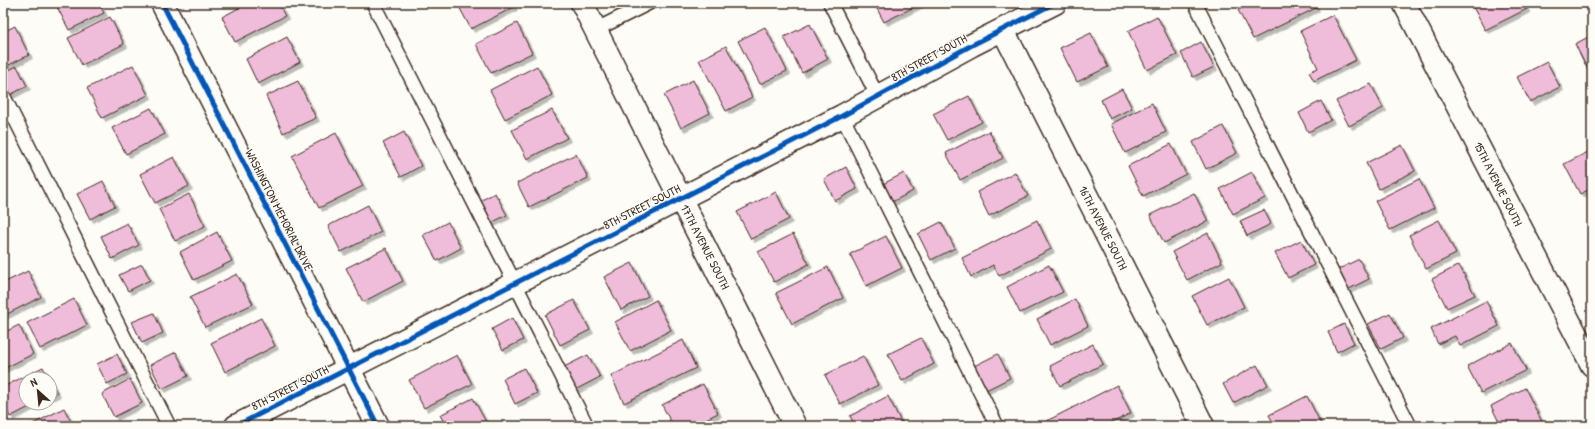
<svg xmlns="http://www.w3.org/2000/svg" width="1595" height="429" viewBox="0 0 1595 429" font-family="'Patrick Hand',sans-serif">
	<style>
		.building { fill: #efbcd9; stroke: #3b2a1e; filter: url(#shadow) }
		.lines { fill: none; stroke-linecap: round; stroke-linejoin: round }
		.lane-casing { stroke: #3b2a1e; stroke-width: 16 }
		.street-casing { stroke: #3b2a1e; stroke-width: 25 }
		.secondary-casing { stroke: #3b2a1e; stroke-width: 25 }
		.lane { stroke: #fdfcf7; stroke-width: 13 }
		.street { stroke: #fdfcf7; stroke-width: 22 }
		.secondary { stroke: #fdfcf7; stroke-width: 22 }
		.cycleway-casing { stroke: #fdfcf7; stroke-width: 8 }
		.cycleway { stroke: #0057b8; stroke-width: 5 }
		.labels { text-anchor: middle; stroke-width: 3; stroke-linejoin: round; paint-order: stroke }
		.street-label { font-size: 12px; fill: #3b2a1e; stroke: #fdfcf7 }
	</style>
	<defs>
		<filter id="shadow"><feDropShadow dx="3.5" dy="3.5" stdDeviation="0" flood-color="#0004"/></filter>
	</defs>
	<rect width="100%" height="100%" fill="#fdfcf7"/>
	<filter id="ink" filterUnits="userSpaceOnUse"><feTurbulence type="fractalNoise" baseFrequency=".025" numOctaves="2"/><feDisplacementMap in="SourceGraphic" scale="8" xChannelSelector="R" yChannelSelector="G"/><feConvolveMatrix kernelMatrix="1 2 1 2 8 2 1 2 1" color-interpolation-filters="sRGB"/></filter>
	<g filter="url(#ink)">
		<path class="building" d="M55,3H99L104,13L69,30Z
			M248,3H278L285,16L235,42L222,17Z
			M457,3H512L514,7L471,29Z
			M874,3H922L884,22Z
			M1252,3H1314L1316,8L1253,39L1238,10Z
			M1471,3H1524L1527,9L1485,30Z
			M1333,15L1356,60L1314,81L1309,72L1318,68L1300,31Z
			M1157,16L1177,55L1147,70L1128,31Z
			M110,17L124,44L82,65L68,38Z
			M517,23L532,53L491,73L476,44Z
			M810,24L828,59L802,73L784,37Z
			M15,26L29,55L3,68V32Z
			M765,27L787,71L760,84L738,41Z
			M1091,33L1108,67L1077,82L1060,48Z
			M1592,35V73L1590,74L1575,44Z
			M287,37L300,62L258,84L246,59Z
			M1201,42L1214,67L1193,77L1181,53Z
			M726,46L752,97L726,111L699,60Z
			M1547,62L1560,87L1530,102L1517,77Z
			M133,65L148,95L102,118L87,88Z
			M17,66L27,86L8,96L3,85V73Z
			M537,66L552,95L505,119L490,90Z
			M693,80L710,113L681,128L664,95Z
			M298,81L316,118L283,133L266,96Z
			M1371,84L1383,108L1349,126L1336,101Z
			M1122,89L1132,108L1110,119L1101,100Z
			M969,96L982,122L947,140L933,114Z
			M1321,101L1331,120L1308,132L1299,113Z
			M1152,103L1166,132L1125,153L1111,124Z
			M151,108L165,134L126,154L112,128Z
			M552,110L567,138L527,159L512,130Z
			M1223,126L1237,153L1206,169L1193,142Z
			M989,131L1003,158L960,180L946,153Z
			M404,132L421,166L401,177L383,143Z
			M336,133L363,186L319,208L292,156Z
			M1171,144L1186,174L1143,196L1128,166Z
			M1402,145L1415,171L1379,189L1366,163Z
			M1592,150V188L1580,194L1564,164Z
			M576,154L588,178L529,207L517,183Z
			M174,157L189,186L155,203L140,174Z
			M846,167L857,189L835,201L824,179Z
			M1015,172L1028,196L989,216L977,192Z
			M1252,172L1265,198L1233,214L1220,189Z
			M904,173L913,191L890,203L881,185Z
			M1419,179L1434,208L1390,230L1375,201Z
			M103,181L115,206L90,219L77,194Z
			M776,192L789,219L751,239L737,212Z
			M495,193L507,215L489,224L478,202Z
			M1194,193L1208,221L1164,243L1150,215Z
			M189,194L205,226L175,241L159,209Z
			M368,205L381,232L341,252L328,226Z
			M1264,210L1271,224L1247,236L1240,221Z
			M1037,220L1051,249L999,276L993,265L971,277L962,258Z
			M1439,220L1456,254L1426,269L1409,235Z
			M448,222L461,248L437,261L423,235Z
			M941,222L955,248L931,260L918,234Z
			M127,223L139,245L112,259L101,236Z
			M217,232L232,261L194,280L180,252Z
			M1208,233L1222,262L1187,280L1172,252Z
			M793,234L809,264L774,282L758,252Z
			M886,236L902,268L866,286L850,254Z
			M1301,240L1314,265L1288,278L1275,253Z
			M386,248L403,281L363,302L346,268Z
			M1359,259L1369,279L1347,290L1337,270Z
			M632,263L648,296L621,310L604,277Z
			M142,264L150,280L128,291L119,275Z
			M1049,265L1063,292L1020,313L1007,287Z
			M1459,265L1475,295L1447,308L1432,279Z
			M828,267L843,298L792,324L776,293Z
			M28,271L41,297L3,316V283Z
			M237,274L253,304L205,327L190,297Z
			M1229,277L1244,307L1207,325L1192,296Z
			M74,299L87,325L40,349L27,323Z
			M1075,299L1088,326L1050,345L1037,319Z
			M574,300L590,330L560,345L545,315Z
			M656,300L671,330L630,351L615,322Z
			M1486,301L1499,326L1460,346L1455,336L1438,344L1431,329Z
			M154,313L163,333L142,343L132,322Z
			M1390,313L1403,338L1381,349L1368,324Z
			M261,318L275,346L225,372L211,343Z
			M512,318L523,340L503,350L492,329Z
			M1344,324L1354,343L1337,352L1328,332Z
			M19,325L33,354L3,369V333Z
			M921,338L934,364L902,381L888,354Z
			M683,340L696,368L624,403L611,376Z
			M1512,343L1526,370L1481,393L1467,366Z
			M1093,344L1103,364L1060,386L1050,366Z
			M176,352L188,376L162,389L150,365Z
			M117,354L127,374L107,384L97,364Z
			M998,354L1010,378L984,391L972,367Z
			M457,355L472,384L424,408L409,380Z
			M588,355L600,377L571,392L560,369Z
			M863,356L878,385L840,404L825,375Z
			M1257,365L1268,385L1233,403L1223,384Z
			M43,367L49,379H26V403H37L10,417L3,402V387Z
			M524,368L537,393L515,404L503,379Z
			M130,379L142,403L114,417L102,394Z
			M50,380L57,393L50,397Z
			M703,384L718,413L692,426H673L662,405Z
			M1117,385L1131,413L1106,426H1037Z
			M1525,388L1542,422L1535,426H1521L1519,424L1515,426H1501L1491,406Z
			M888,396L903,426H855L850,416Z
			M1307,396L1322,426H1275L1269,415Z
			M473,398L486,422L479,426H446L440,415Z
			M64,408L73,426H29Z"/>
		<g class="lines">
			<g class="lane-casing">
				<path id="lane" d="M373,3L587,426
					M830,3L878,97
					M1195,3L1410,426
					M595,30L649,3
					M3,95L169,426
					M842,116L997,426"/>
			</g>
			<g class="street-casing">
				<path id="street" d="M582,3L795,426
					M1404,3L1592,365
					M1003,30L1203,426
					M236,426L842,116L972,45L1055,3"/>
			</g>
			<g class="secondary-casing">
				<path id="secondary" d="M162,3L378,426"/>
			</g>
			<use href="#lane" class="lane"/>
			<use href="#street" class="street"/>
			<use href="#secondary" class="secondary"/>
			<g class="cycleway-casing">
				<path id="cycleway" d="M162,3L378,426
					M236,426L842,116L972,45L1055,3"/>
			</g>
			<use href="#cycleway" class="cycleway"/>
		</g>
	</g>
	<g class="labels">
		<g class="street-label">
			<text transform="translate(929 58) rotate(-29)" y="4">8TH STREET SOUTH</text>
			<text transform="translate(1498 184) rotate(63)" y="4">15TH AVENUE SOUTH</text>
			<text transform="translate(642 207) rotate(-27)" y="4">8TH STREET SOUTH</text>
			<text transform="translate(279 210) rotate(63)" y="4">WASHINGTON MEMORIAL DRIVE</text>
			<text transform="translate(1103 228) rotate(63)" y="4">16TH AVENUE SOUTH</text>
			<text transform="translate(705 247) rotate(63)" y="4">17TH AVENUE SOUTH</text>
			<text transform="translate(290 388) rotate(-27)" y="4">8TH STREET SOUTH</text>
		</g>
	</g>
	<rect width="1595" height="429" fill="none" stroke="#fdfcf7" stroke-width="16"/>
	<rect x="8" y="8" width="1579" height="413" fill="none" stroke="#3b2a1e" stroke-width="1.5" filter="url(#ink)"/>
	<g transform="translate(38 391) rotate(333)"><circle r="19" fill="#fdfcf7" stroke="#afa8a0"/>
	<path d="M0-3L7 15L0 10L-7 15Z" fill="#3b2a1e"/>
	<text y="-6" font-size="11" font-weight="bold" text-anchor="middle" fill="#3b2a1e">N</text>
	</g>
</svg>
